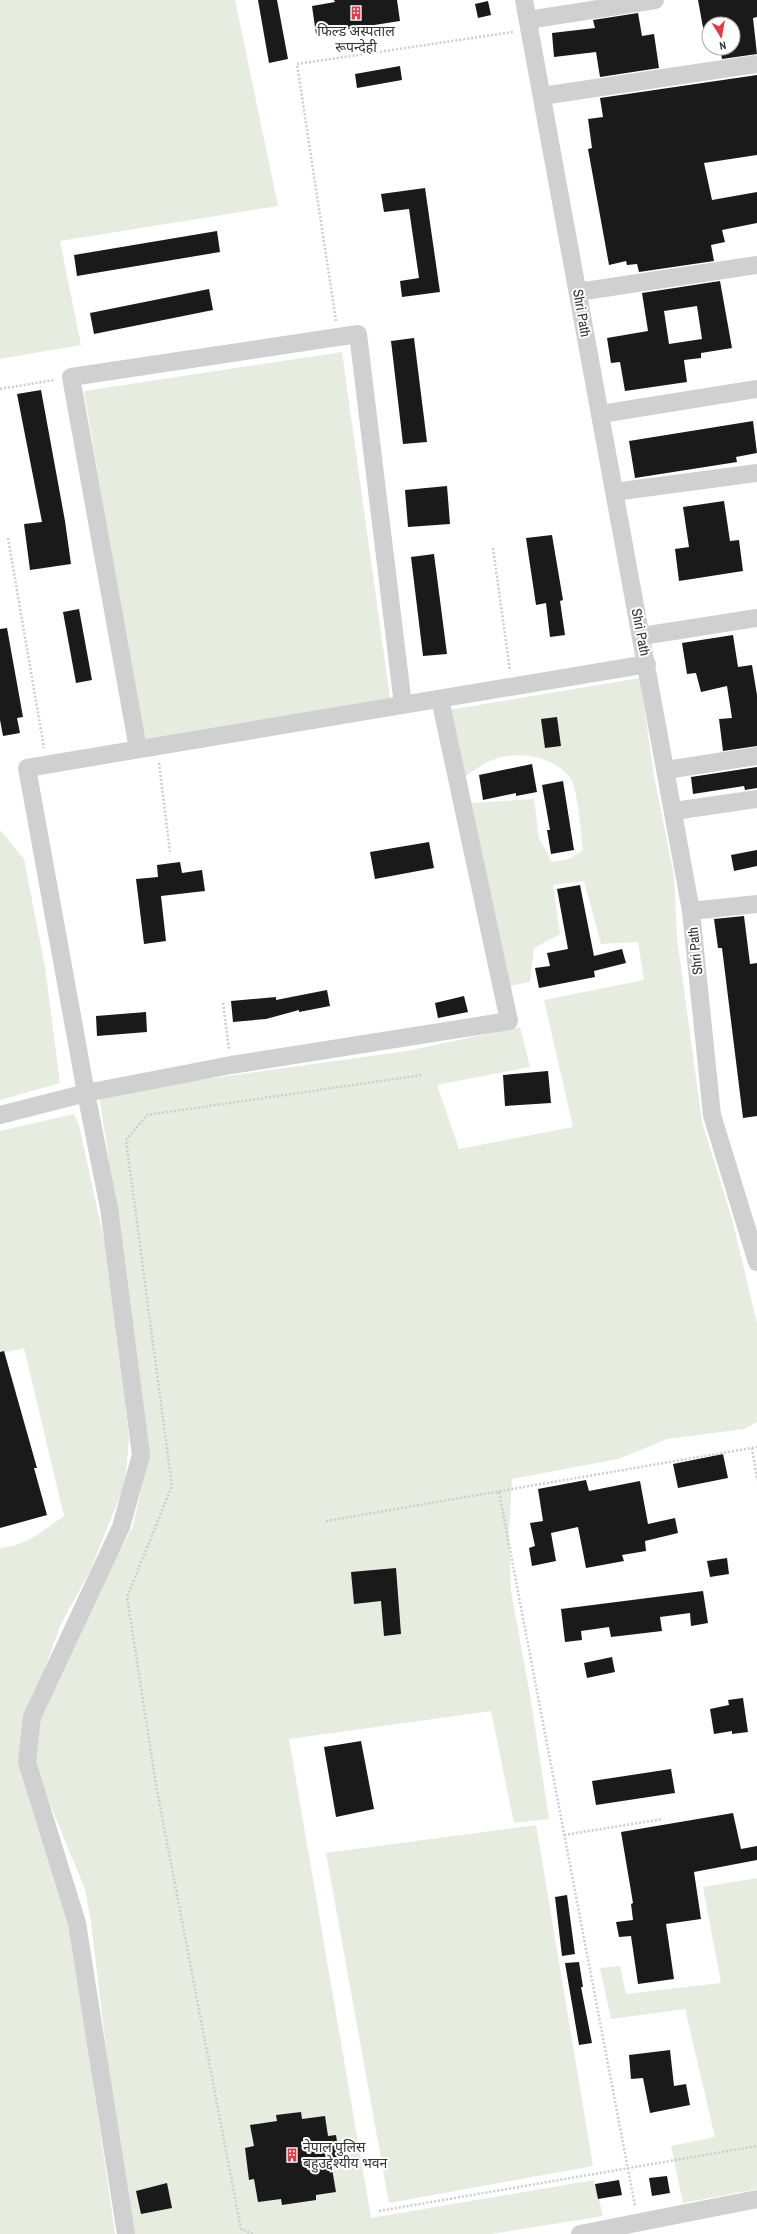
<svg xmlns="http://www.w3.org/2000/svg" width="757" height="2234" viewBox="0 0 757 2234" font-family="'Archivo Narrow','Noto Sans Devanagari',sans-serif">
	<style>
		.green { fill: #e6ecdf }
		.building { fill: #1a1a1a; fill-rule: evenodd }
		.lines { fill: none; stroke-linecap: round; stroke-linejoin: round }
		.path { stroke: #cdcdcd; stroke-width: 2.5; stroke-dasharray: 2 2; stroke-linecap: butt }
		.minor { stroke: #d0d0d0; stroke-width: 18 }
		.labels { text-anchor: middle; stroke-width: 4; stroke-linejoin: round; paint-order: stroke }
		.poi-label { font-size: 14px; fill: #333; stroke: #fff }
		.street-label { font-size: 14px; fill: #333; stroke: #fff }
	</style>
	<rect width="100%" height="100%" fill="#fff"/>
	<path class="green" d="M0,0H235L278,206L60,241L81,345L0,359Z
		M342,352L390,698L143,742L84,391Z
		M640,678L654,776L674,876L677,938L702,1122L732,1219L757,1323V1422L744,1429L667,1439L618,1459L512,1479L509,1532L511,1591L531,1701L549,1819L514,1823L491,1711L289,1739L371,2218L594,2180L603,2216L491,2234H130L114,2116L91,1922L85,1889L35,1768L40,1717L73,1638L133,1526L148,1458L123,1255L99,1094L407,1051L520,1027L530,1067L437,1085L459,1149L573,1127L544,1000L644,980L638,942L601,944L584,881L553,885L560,934L534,948L530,982L509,986L471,803L534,799L539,838L552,862L569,859L583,850C581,835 578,786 569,776C551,755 514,750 490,761C481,765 472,772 464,777L449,710Z
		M0,830L24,859L45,967L60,1083L0,1100Z
		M74,1114L79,1125L109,1262L129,1438L125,1484L90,1571L60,1626L27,1719L71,1929L115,2234H0V1548C27,1546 42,1531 64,1516L24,1348L0,1354V1131Z
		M536,1825L593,2166L389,2203L326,1853Z
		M757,1878V2189L683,2203L671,2146L715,2137L685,2009L611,2019L600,1968L620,1966L626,1994L721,1983L703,1887Z"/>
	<path class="building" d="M258,0H277L288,59L269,63Z
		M334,0H397L400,21L316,34L312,6L335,2Z
		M698,0H757V17L753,18L757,54L722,59L720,48H733V24H709V33H704Z
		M488,1L491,15L478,18L475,4Z
		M638,13L642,36L654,34L659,68L600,77L596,52L554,57L552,33L595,28L593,20Z
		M400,66L402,80L357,88L355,74Z
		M757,75V155L704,163L712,200L757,192V223L722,230L725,242L711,245L714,261L639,272L637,264L627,265L626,261L609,265L588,149L592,148L588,119L603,117L600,98Z
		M425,188L440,292L402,297L400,281L419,278L409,209L384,212L381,194Z
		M217,231L220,252L77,276L74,255Z
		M720,281L732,348L701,353V358L684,360L687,382L625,391L620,362L611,363L607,338L648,331L642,293ZM697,306L702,339L669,344L664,311Z
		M209,289L213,310L94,334L90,313Z
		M414,338L427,442L403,444L391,341Z
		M41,390L65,521L71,564L30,570L24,524L42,522L17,394Z
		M753,421L757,453L736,457L737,462L635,478L629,441Z
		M447,486L450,524L408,527L405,490Z
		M724,501L730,541L739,540L743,571L679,581L675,549L689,547L683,507Z
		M552,535L563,600L560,601L565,635L550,637L546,603L536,605L526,538Z
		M434,554L447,654L423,656L411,557Z
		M79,609L92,680L76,683L63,612Z
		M7,628L23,717L17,718L20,733L3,736L0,720V629Z
		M733,635L738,667L752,665L757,695V746L723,751L719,719L732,718L727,686L701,692L696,673L687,674L682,643Z
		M557,717L561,746L545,748L541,719Z
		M532,764L537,792L516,796V793L483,800L479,775Z
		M757,767V788L745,790L744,786L693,794L691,777Z
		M563,781L574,850L551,854L547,830H550L542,785Z
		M429,842L434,868L375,879L370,852Z
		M757,850V866L734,871L731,855Z
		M180,862L182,873L202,870L205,891L161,896L166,941L144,944L136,879L158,877L157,865Z
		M580,885L594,956L622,949L626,963L594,971L595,977L539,988L535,968L550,966L547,953L568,949L557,889Z
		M744,916L750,964L757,963V1116L743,1118L722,948H718L714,919Z
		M327,990L330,1006L299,1012V1010L266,1019L233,1022L231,1001L276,997V1000Z
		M464,996L468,1012L438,1018L435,1003Z
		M146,1012L147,1032L97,1036L96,1016Z
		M548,1071L551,1103L505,1106L503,1075Z
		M4,1351L37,1468H34L47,1515L0,1528V1352Z
		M723,1454L728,1478L678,1488L673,1464Z
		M586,1480L589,1491L640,1481L648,1524L675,1518L678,1533L645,1541L646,1551L622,1555L624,1561L586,1568L578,1527L551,1533L556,1561L532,1566L529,1548L535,1546L530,1523L543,1521L538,1489Z
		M727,1558L729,1574L710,1577L707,1561Z
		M396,1568L401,1634L384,1636L381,1601L354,1604L351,1572Z
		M703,1591L708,1623L691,1626L690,1613L660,1617L662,1631L611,1637L609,1627L581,1631L582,1640L565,1642L561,1609Z
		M612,1657L615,1672L587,1678L584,1663Z
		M743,1698L748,1732L732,1734V1731L714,1734L710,1709L729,1705L728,1700Z
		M361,1741L374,1809L336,1817L324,1747Z
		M671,1769L675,1793L596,1805L592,1781Z
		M733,1813L741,1849L757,1846V1860L694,1872L701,1919L666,1924L674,1979L638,1984L631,1936L619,1937L616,1922L633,1920L631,1904L633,1903L621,1832Z
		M567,1895L575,1954L562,1956L555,1897Z
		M579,1962L583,1987H581L592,2043L579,2045L565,1963Z
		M670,2050L674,2086L686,2084L690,2105L650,2113L643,2078L631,2079L629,2055Z
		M301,2112L302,2119L325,2116L328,2136L336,2135L340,2162L331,2163L336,2192L316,2195V2200L282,2205L281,2199L258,2202L254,2179L249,2180L245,2148L254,2146L250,2125L277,2121L276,2115Z
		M667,2176L670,2193L652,2196L649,2178Z
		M619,2180L622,2195L598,2199L595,2184Z
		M167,2183L172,2208L141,2214L136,2191Z"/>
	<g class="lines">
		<path class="path" d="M336,321L297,64L513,32
			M0,389L54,380
			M8,538L44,748
			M493,548L510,671
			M159,763L170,852
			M223,1003L229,1049
			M752,1448L757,1480
			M499,1492L635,2206
			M326,1521L757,1447
			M564,1835L663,1819
			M379,2211L757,2146
			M253,2234L241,2229L156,1785L127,1597L172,1486L126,1140L147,1115L422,1075"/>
		<path class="minor" d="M524,0L691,911L712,1115L757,1262
			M528,20L655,0
			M542,96L757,64
			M578,292L757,265
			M601,414L757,389
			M614,492L757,473
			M642,636L757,618
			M440,699L509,1021L231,1065L86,1093L27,768L647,664
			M138,749L71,377L358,334L403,705
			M666,770L757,756
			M674,811L757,799
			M691,911L757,904
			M0,1115L86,1093L109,1208L141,1455L121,1527L32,1717L27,1762L77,1923L126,2234
			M580,2234L757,2199"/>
	</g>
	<defs>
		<g id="building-bare" transform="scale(1.08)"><path d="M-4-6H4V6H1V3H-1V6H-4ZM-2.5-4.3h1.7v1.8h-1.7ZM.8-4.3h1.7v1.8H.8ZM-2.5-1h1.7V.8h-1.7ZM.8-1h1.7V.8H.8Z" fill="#e63946" stroke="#fff" stroke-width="2.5" paint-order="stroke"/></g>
	</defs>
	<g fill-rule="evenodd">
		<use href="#building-bare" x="356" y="13"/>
		<use href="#building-bare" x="292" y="2155"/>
	</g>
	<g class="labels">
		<g class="poi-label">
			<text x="356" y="36">फिल्ड अस्पताल<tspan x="356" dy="16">रूपन्देही</tspan></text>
			<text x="303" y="2152" text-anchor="start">नेपाल पुलिस<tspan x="303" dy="16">बहुउद्देश्यीय भवन</tspan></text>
		</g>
		<g class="street-label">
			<text transform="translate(582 313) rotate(80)" y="5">Shri Path</text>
			<text transform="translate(641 632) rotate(79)" y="5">Shri Path</text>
			<text transform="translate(695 951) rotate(-96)" y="5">Shri Path</text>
		</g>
	</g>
	<g transform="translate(721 36) rotate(169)"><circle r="19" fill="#ffffff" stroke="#adadad"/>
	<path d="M0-3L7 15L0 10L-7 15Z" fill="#e63946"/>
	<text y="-6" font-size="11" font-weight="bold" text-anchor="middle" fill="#333333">N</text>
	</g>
</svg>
